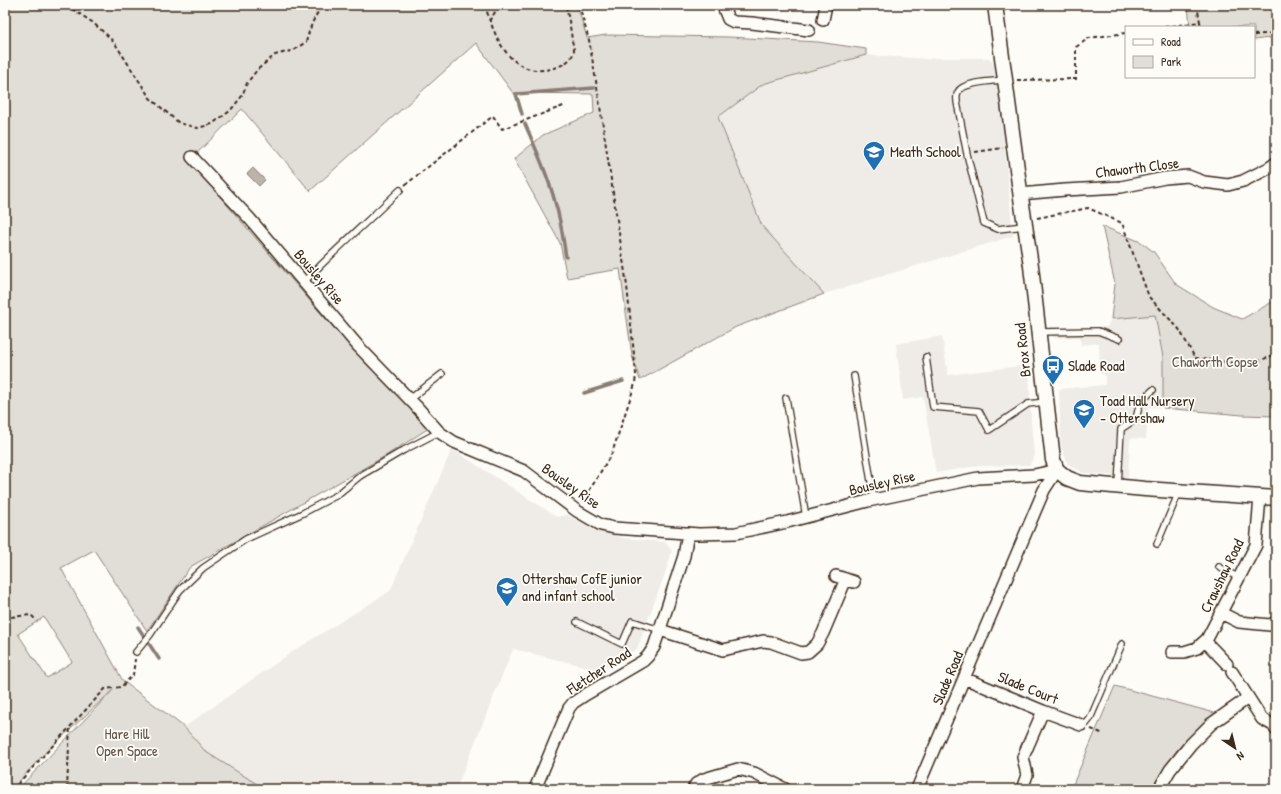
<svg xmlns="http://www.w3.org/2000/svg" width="1281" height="794" viewBox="0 0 1281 794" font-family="'Patrick Hand',sans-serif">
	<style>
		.built { fill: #efece7 }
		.green { fill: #e1ded7; stroke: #8e847a; fill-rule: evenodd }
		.water { fill: #bbb4ad; stroke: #887d74 }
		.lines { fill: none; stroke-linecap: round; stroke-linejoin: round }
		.stream { stroke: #887d74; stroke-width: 3.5 }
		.service-casing { stroke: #3b2a1e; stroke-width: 8 }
		.minor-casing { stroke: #3b2a1e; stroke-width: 14 }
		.tertiary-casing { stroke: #3b2a1e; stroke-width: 17 }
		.path { stroke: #3b2a1e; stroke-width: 2; stroke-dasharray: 4 3; stroke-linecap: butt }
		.service { stroke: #fdfcf7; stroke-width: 5.5 }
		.minor { stroke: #fdfcf7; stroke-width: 11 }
		.tertiary { stroke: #fdfcf7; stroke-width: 14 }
		.labels { text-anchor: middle; stroke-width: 3.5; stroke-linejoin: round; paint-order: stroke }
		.poi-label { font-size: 15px; fill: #3b2a1e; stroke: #fdfcf7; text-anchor: start }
		.street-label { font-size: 15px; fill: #3b2a1e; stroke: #fdfcf7 }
		.park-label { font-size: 15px; fill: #64574c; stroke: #fdfcf7 }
	</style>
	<rect width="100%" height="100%" fill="#fdfcf7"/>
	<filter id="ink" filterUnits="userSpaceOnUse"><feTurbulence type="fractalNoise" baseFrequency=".025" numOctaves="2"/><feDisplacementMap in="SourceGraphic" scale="8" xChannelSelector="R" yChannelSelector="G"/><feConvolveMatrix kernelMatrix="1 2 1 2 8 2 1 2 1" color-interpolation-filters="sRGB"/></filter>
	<g filter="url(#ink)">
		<path class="built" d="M866,55L929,59L932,58H988L997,64L1013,236L824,294L762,226L718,117L763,84Z
			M1155,315L1163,357V408L1148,407L1146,439L1130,438L1128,477L1083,473L1068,464L1061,447L1059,389L1105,385V374H1100L1099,343L1081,345L1080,337L1054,338L1049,327H1107L1111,319Z
			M942,336L948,375L1029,365L1031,420L1034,455L1030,465L976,466L936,473L923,397L903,400L896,344Z
			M452,449L557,517L568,515L594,530L624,538L665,542L672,551L666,571L637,649L600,670L513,649L456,789H265L206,752L184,727L295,650L390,591Z"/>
		<path class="green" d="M5,5H577L587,38L606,35L729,37L818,42L866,49V55L763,84L718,117L762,226L824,294L736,327L640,380L632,356L620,269L567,278L560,243L514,159L543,135L594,113L593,94L513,93L476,43L310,191L242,109L189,161L324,317L429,428L387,455L190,567L147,631L94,550L61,568L123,681L184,727L206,752L265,789H18L114,689L45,753L12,789H5ZM44,617L72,662L47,678L18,634Z
			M1188,5H1276V37L1254,40V27H1190Z
			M1102,226L1141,242L1154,252L1176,284L1213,307L1242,319L1276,300V416L1242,415L1163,408V357L1155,315L1111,319L1115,284Z
			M1115,686L1215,713L1195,731L1177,750L1151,789H1071Z"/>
		<path class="water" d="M253,168L265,180L259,186L247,174Z"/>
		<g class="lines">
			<path class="stream" d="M522,114L516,94L594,88
				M525,124C536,149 548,175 555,202C561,220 563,239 566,257
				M584,393L623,381
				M138,627L159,659"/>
			<g class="service-casing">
				<path id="service" d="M1005,80C994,81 963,82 958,92C956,95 957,99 957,102L967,154L984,223L998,229L1024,226
					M304,282C335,250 368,221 400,190
					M1039,332L1098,331L1119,339
					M926,357L933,407L979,411L989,430L1028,404L1045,402
					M854,376L874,500
					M786,398L806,517
					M410,399L442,374
					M1118,486L1121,429L1136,419L1140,402L1153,390
					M1157,544L1179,492
					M1219,567L1239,578
					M577,622L622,644L632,621L660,630
					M136,652L150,635L180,590L203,568L246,539L303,513L337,495L360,476L404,450L439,432
					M1081,725L1086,724L1090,719L1122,644"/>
			</g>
			<g class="minor-casing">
				<path id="minor" d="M724,5V9L728,19L734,22L752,23L809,30
					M823,20L826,5
					M192,157L250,219L358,346L416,406L439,432L454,442L524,471L577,511L601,525L614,528L671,532L699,534L736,533L787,522L868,501L978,478L1034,475L1057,470
					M1020,194L1065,190L1121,187L1165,178L1188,176L1204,182L1228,185L1243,181L1269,168L1276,163
					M836,576L854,582
					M1221,613L1239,622L1270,625L1276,622
					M660,630L723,650L763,641L771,642L801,653L808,652L817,644L823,633L846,579
					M1205,641L1227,664
					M1172,652H1184L1197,648L1207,639L1256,545L1260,497
					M1232,672L1262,719L1273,725L1276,730
					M964,678L1043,711L1081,725
					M535,789L569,708L573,703L585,695L643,661L648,656L654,647L684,556L688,533
					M693,789L696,784L704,779L738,769L754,773L785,789
					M917,789L1044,490L1057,470
					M1022,789L1027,775L1023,757L1043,711
					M1159,789L1170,770L1191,744L1211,724L1248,698"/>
			</g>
			<g class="tertiary-casing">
				<path id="tertiary" d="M995,5L1019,184L1031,266L1053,460L1057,470L1067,478L1080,483L1145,489L1276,498"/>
			</g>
			<path class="path" d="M66,5L92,22L108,36L116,45L150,98L179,123L198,128L212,124L230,111L242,96L247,83L257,70L275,55L294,50L306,42C310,28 314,15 324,5
				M485,5C495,40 513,82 557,67C565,64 573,59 574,50C574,47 573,44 572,41C571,29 568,17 566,5
				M579,5L589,40L598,93L627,286L636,374L635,384L612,453L583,501
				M489,21L500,5
				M1200,22L1201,27
				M1165,27L1200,22L1197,5
				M1254,35L1276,33
				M1017,80L1076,79V47L1089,38L1126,33
				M975,152L1003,148
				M405,185L493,116L502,129L566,105
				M1037,218L1088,208L1122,223L1149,297L1179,329L1195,358L1249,365L1276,354
				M5,620L10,617L31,615L37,621
				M1091,729L1104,734
				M13,789L105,689L121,687L133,675L135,659
				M67,789L70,726"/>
			<use href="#service" class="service"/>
			<use href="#minor" class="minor"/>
			<use href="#tertiary" class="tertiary"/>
		</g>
	</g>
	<defs>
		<g id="school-pin" transform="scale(1.15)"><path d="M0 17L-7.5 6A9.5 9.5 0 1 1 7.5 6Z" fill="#1f6fb2" stroke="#fdfcf7"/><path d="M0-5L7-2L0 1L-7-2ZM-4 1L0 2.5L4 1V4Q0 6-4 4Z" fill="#fff"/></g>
		<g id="bus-pin" transform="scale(1.15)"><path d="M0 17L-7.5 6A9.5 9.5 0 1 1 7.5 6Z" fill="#1f6fb2" stroke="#fdfcf7"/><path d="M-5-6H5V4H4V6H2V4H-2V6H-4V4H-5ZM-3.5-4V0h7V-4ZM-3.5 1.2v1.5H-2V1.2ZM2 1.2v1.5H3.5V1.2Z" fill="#fff"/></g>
	</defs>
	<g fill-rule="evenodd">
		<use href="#school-pin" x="874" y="152"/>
		<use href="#bus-pin" x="1053" y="366"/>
		<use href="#school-pin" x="1084" y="410"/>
		<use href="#school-pin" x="507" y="588"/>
	</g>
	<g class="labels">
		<g class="poi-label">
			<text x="890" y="157">Meath School</text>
			<text x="1068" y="371">Slade Road</text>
			<text x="1100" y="406">Toad Hall Nursery<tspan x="1100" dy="17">- Ottershaw</tspan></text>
			<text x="522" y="584">Ottershaw CofE junior<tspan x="522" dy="17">and infant school</tspan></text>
		</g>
		<g class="street-label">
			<text transform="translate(1137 168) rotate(-7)" y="5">Chaworth Close</text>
			<text transform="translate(319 277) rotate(49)" y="5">Bousley Rise</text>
			<text transform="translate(1023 350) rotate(-96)" y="5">Brox Road</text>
			<text transform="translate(882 483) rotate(-13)" y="5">Bousley Rise</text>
			<text transform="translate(571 486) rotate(35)" y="5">Bousley Rise</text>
			<text transform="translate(1222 576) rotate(-64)" y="5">Crawshaw Road</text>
			<text transform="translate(599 671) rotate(-33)" y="5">Fletcher Road</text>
			<text transform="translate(948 678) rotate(-67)" y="5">Slade Road</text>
			<text transform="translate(1028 688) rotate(22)" y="5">Slade Court</text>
		</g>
		<g class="park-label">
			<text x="1215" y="367">Chaworth Copse</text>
			<text x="127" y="739">Hare Hill<tspan x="127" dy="17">Open Space</tspan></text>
		</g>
	</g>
	<rect width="1281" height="794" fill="none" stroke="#fdfcf7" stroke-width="20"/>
	<rect x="10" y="10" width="1261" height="774" fill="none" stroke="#3b2a1e" stroke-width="1.5" filter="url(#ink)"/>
	<rect x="1125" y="26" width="130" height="52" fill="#fdfcf7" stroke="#afa8a0"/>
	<rect x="1133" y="39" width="20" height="6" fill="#fdfcf7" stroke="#afa8a0"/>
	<text x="1161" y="46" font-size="12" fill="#3b2a1e">Road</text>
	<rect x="1133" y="56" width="20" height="12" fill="#e1ded7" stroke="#afa8a0"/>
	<text x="1161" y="66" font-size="12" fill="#3b2a1e">Park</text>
	<g transform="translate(1235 748) rotate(145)" stroke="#fdfcf7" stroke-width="3" paint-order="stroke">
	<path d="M0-3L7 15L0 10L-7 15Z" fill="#3b2a1e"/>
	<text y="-6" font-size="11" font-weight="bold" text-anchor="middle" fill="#3b2a1e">N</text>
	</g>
</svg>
